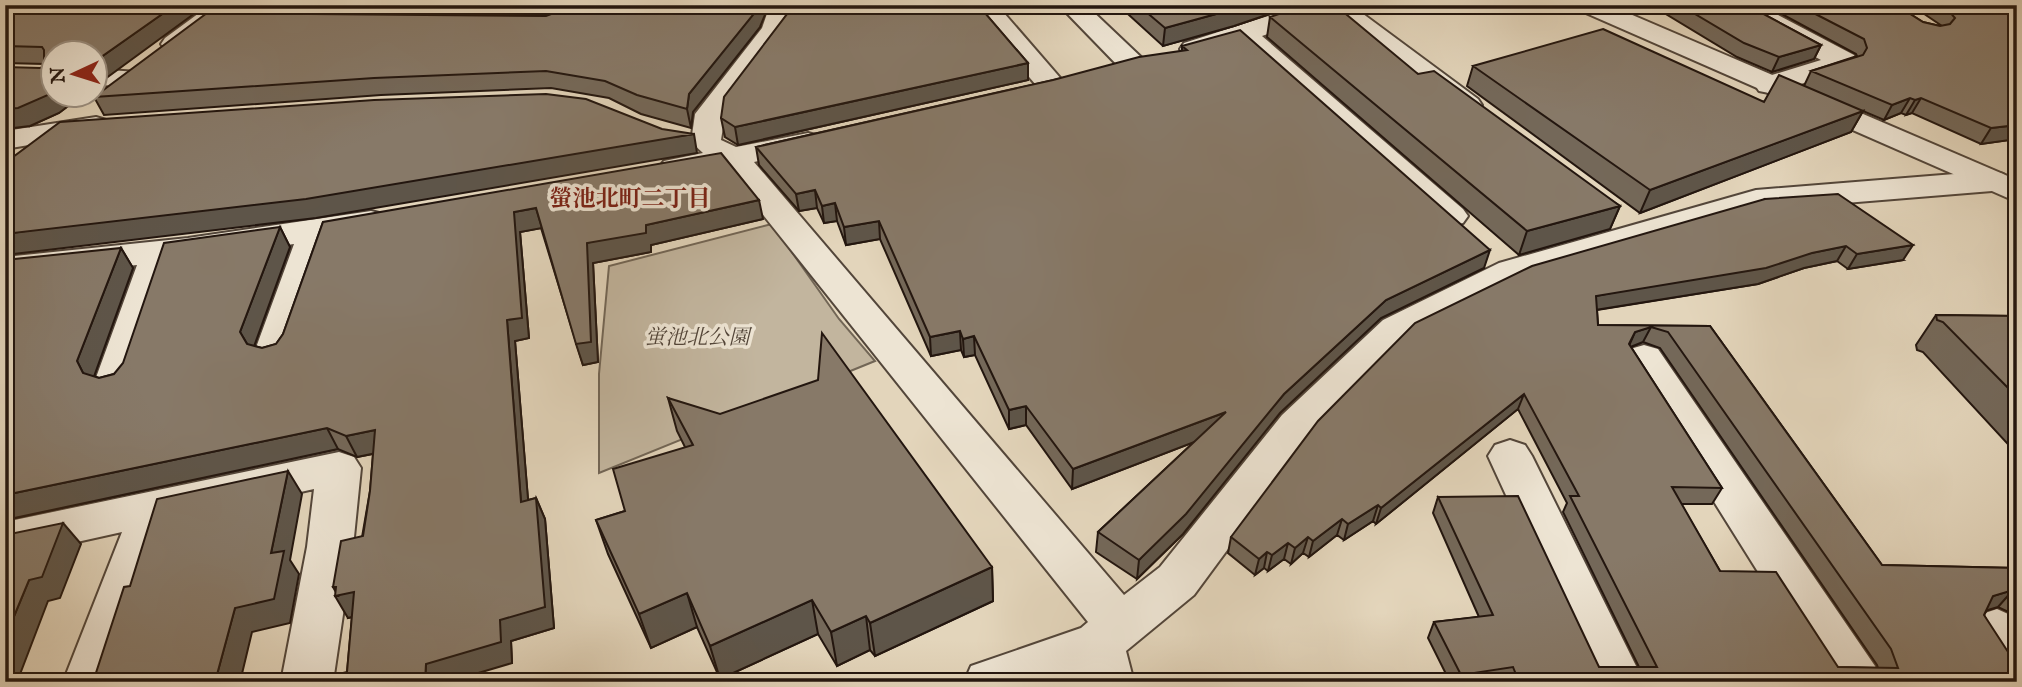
<svg xmlns="http://www.w3.org/2000/svg" width="2022" height="687" viewBox="0 0 2022 687" font-family="'IM FELL English','Noto Serif JP',serif">
	<style>
		.green { fill: #c2b59e; stroke: #726656; stroke-width: 2 }
		.lines { fill: none; stroke-linecap: round; stroke-linejoin: round }
		.minor-casing { stroke: #53463a; stroke-width: 4 }
		.tertiary-casing { stroke: #53463a; stroke-width: 4 }
		.minor { fill: #ede4d3; fill-rule: evenodd }
		.tertiary { fill: #ede4d3; fill-rule: evenodd }
		.wall { fill: #746859; stroke: #23160f; stroke-width: 2; fill-rule: evenodd }
		.shaded-wall { fill: #5e5549; stroke: #23160f; stroke-width: 2 }
		.building { fill: #877968; stroke: #23160f; stroke-width: 2; fill-rule: evenodd }
		.labels { text-anchor: middle; stroke-width: 7; stroke-linejoin: round; paint-order: stroke }
		.park-label { font-size: 21px; font-style: italic; fill: #53463a; stroke: #ede4d3 }
		.neighbourhood-label { font-size: 23px; font-weight: bold; fill: #7a1f14; stroke: #ede4d3 }
	</style>
	<rect width="100%" height="100%" fill="#e3d5bb"/>
	<filter id="stains"><feTurbulence type="fractalNoise" baseFrequency=".00286" numOctaves="4"/><feColorMatrix values="0 0 0 0 .2 0 0 0 0 .09 0 0 0 0 .02 0 0 0 .5 -.17"/></filter>
	<radialGradient id="worn" r=".72"><stop offset=".6" stop-color="#630" stop-opacity="0"/><stop offset="1" stop-color="#630" stop-opacity=".3"/></radialGradient>
	<path class="green" d="M772,224L839,319L875,361L599,473V374L609,266Z"/>
	<g class="lines">
		<g class="minor-casing">
			<path id="minor" d="M210,5H238L183,50L174,52L165,50L161,44L165,38Z
				M770,5H794L787,29L725,114L721,140L736,147L808,133L819,136L823,142L819,148L754,162L1124,595L1160,567L1282,415L1383,320L1499,263L1756,190L1992,171L2003,174L2008,181L2003,188L1992,191L1759,210L1525,279L1409,336L1312,435L1194,595L1126,651L1134,682H1082L1080,672L1053,682H964L971,666L1081,628L1088,622L725,167L675,177L664,175L659,168L664,161L703,153L691,142L695,114L762,28Z
				M972,5H997L1062,80L1066,86L1062,92L1052,94L1042,92L986,27Z
				M1059,5H1086L1143,59L1147,65L1143,71L1133,73L1123,71Z
				M1302,5H1351L1478,99L1482,105L1478,111L1468,114L1458,111L1329,13L1262,36L1463,209L1468,216L1463,223L1451,226L1439,223L1239,44L1193,57L1184,55L1180,49L1184,43Z
				M1730,5H1759L1854,55L1857,61L1854,67L1779,91L1769,93L1759,91L1755,85L1759,79L1821,60L1749,21Z
				M94,69L138,72L142,78L138,84L128,86L94,85Z
				M96,117L106,120L111,126L106,132L5,149V131Z
				M371,211L383,214L388,221L383,228L331,238L292,353L287,362L273,366L259,362L254,353L294,244L173,261L134,383L128,392L114,396L100,392L94,383L137,265L5,279V257L188,238Z
				M1644,345L1658,349L1875,666L1882,682H1827L1624,358L1630,349Z
				M1510,440L1525,445L1532,456L1644,682H1592L1488,456L1495,445Z
				M339,452L354,457L361,468L353,547L333,682H281L307,547L314,489L172,521L115,682H63L122,532L5,558V522Z
				M1997,609L2017,618V679L1999,673L1972,630L1979,615Z"/>
		</g>
		<g class="tertiary-casing">
			<path id="tertiary" d="M1576,5H1609L2017,180V202L1579,10Z"/>
		</g>
		<use href="#minor" class="minor"/>
		<use href="#tertiary" class="tertiary"/>
	</g>
	<path class="wall" d="M5,5H206L52,94H84L59,113L30,126L41,68L44,64L5,63Z
		M236,5H549L543,11L238,9Z
		M1118,5H1296L1234,26L1163,46Z
		M1651,5H1749L1754,9L1821,45L1814,59L1772,72L1737,57Z
		M1765,5H1896L1923,22L1940,26H1942L1911,5H2017V139L1981,144L1912,113L1906,115L1901,113L1884,120L1863,111L1851,132L1640,213L1467,86L1473,66L1764,102L1804,86L1811,71L1857,56L1856,54Z
		M557,12L760,27L693,112L691,128L641,114L609,98L551,88L381,95L104,115L94,97L546,16Z
		M984,12L1028,63V80L738,145L725,137L721,118L787,14Z
		M1270,17L1418,74L1620,206L1610,229L1519,255L1267,37Z
		M1182,46L1484,268L1381,318L1280,413L1183,534L1137,579L1096,552L1098,532L1194,442L1072,489L1026,425L1009,429L975,355L964,357L961,350L931,356L880,239L846,245L837,221L824,223L817,208L799,211L759,165L756,147L1182,51Z
		M1765,199L1903,260L1848,269L1837,261L1804,268L1758,284L1597,310L1598,325L1710,326L1882,565L2017,568V616L1998,607L1987,610L1984,615L2017,682H1450L1428,638L1434,622L1479,617L1433,513L1438,497L1599,667H1639L1563,512L1567,503L1518,409L1376,524L1373,521L1344,540L1337,535L1309,557L1303,553L1291,564L1284,559L1268,571L1264,568L1255,575L1228,553L1231,537ZM1643,342L1660,348L1877,665L1878,668L1838,667L1720,571L1681,504H1712L1722,488L1631,347Z
		M763,219L651,245V252L593,263L598,362L583,365L541,228L520,232L529,338L515,341L528,500L536,498L545,519L554,628L511,641L512,663L347,672L352,617L348,618L370,491L373,454L357,457L338,449L5,520L121,248L133,268L94,376L99,378L114,374L280,227L290,247L254,346L262,348L276,344L283,334L323,222Z
		M1936,315L2017,316V454L1923,352L1917,350L1916,345Z
		M668,398L992,567L993,601L875,656L870,650L837,666L818,634L720,679L697,627L651,648L608,554L596,520L625,511L685,447L677,431Z"/>
	<path class="shaded-wall" d="M175,5H206L94,87V62Z
		M541,5H549L543,11Z
		M759,5H769L760,27L693,112L691,128L687,109L689,94Z
		M1249,5H1296L1234,26L1163,46L1165,28Z
		M1821,45L1814,59L1772,72L1779,57Z
		M1028,63V80L738,145L735,127Z
		M52,92V94H84L59,113L30,126L5,129V109Z
		M1910,98L1901,113L1884,120L1892,105Z
		M1921,98L1912,113L1906,115L1915,100Z
		M1863,111L1851,132L1640,213L1650,190Z
		M2017,125V139L1981,144L1991,128Z
		M694,134L697,153L316,218L5,255V234Z
		M5,146L9,152L5,155Z
		M815,190L817,208L799,211L796,194Z
		M759,200L763,219L651,245V252L593,263L598,362L583,365L576,344L587,243L646,225Z
		M835,203L837,221L824,223L822,206Z
		M1620,206L1610,229L1519,255L1527,231Z
		M536,208L542,228L520,232L529,338L515,341L530,523L521,502L507,320L514,212Z
		M879,221L880,239L846,245L844,227Z
		M280,227L290,247L252,352L240,332Z
		M1913,245L1903,260L1848,269L1857,254Z
		M1846,246L1837,261L1804,268L1758,284L1589,311L1596,296Z
		M121,248L133,268L92,382L83,373L77,361Z
		M1490,250L1484,268L1381,318L1280,413L1183,534L1137,579L1139,560L1284,394L1386,300Z
		M1651,327L1643,342L1628,348L1635,332Z
		M960,331L961,350L931,356L930,337Z
		M974,336L975,355L964,357L963,339Z
		M1524,394L1518,409L1376,524L1381,508Z
		M1026,406V425L1009,429V410Z
		M1226,412L1223,431L1072,489L1073,469Z
		M327,428L338,449L5,520V495Z
		M375,430L386,451L357,457L346,436Z
		M288,471L302,494L290,560L299,574L290,623L252,632L240,682H215L235,608L271,553Z
		M536,498L545,519L554,628L511,641L512,663L448,682H425L426,664L500,620Z
		M1378,505L1373,521L1344,540L1348,524Z
		M1342,519L1337,535L1309,557L1313,541Z
		M63,523L81,544L60,598L48,601L17,682H5V638L29,580Z
		M1308,537L1303,553L1291,564L1295,548Z
		M1288,543L1284,559L1268,571L1272,555Z
		M1267,552L1264,568L1255,575L1259,559Z
		M992,567L993,601L875,656L870,623Z
		M333,587H336L354,592L367,613L348,618L335,596H338Z
		M2013,590L1998,607L1978,613L1993,596Z
		M687,593L697,627L651,648L639,614Z
		M812,600L818,634L720,679L710,646Z
		M866,616L870,650L837,666L831,632Z"/>
	<path class="building" d="M5,5H175L94,62V52H52V92L48,95L18,108L5,109V67L41,68L44,65V50L42,47L5,46Z
		M563,5H759L757,10L689,94L687,109L637,95L605,81L546,71L374,78L94,97L207,13L546,16L557,12Z
		M789,5H979L984,12L1028,63L735,127L721,118L724,97L787,14Z
		M1138,5H1249L1165,28Z
		M1305,5H1335L1418,74L1434,71L1620,206L1527,231L1270,17Z
		M1680,5H1749L1754,9L1821,45L1779,57L1744,43Z
		M1798,5H1896L1923,22L1940,26L1950,24L1955,18L1949,11L1941,5H2017V125L1991,128L1921,98L1915,100L1910,98L1892,105L1811,71L1863,55L1867,48L1864,39Z
		M1603,29L1764,102L1779,75L1863,111L1650,190L1473,66Z
		M1240,30L1490,250L1386,300L1284,394L1186,514L1139,560L1098,532L1226,412L1073,469L1026,406L1009,410L974,336L963,339L960,331L930,337L879,221L844,227L835,203L822,206L815,190L796,194L756,147L1053,80L1139,57L1187,50L1182,46Z
		M546,94L586,99L662,129L694,134L306,199L5,234V163L60,122L374,100Z
		M721,153L759,200L646,225V233L587,243L591,342L576,344L536,208L514,212L522,318L507,320L521,502L536,498L545,607L500,620L501,642L426,664L425,682H334L335,675L347,672L354,592L335,596L336,587H333L341,541L363,536L370,491L375,430L346,436L327,428L5,495V260L121,248L77,361L83,373L99,378L114,374L123,363L164,243L280,227L240,332L247,344L262,348L276,344L283,334L323,222Z
		M1838,194L1913,245L1857,254L1846,246L1812,253L1766,268L1596,296L1598,325L1710,326L1882,565L2017,568V592L2013,590L1993,596L1984,615L2012,658L2017,660V682H1519L1513,667L1461,675L1434,622L1493,615L1438,497L1518,496L1599,667H1657L1570,496H1579L1524,394L1381,508L1378,505L1348,524L1342,519L1313,541L1308,537L1295,548L1288,543L1272,555L1267,552L1259,559L1231,537L1318,421L1415,323L1532,266L1765,199ZM1651,327L1668,332L1891,649L1898,668L1838,667L1776,572L1720,571L1672,487L1722,488L1629,344L1635,332Z
		M1936,315L2017,316V397L1943,322L1937,320Z
		M822,333L992,567L870,623L866,616L831,632L812,600L710,646L687,593L639,614L596,520L625,511L613,469L693,445L668,398L720,414L818,380Z
		M288,471L271,553L284,551L274,599L235,608L215,682H93L124,587L130,586L157,499Z
		M63,523L42,577L29,580L5,638V535Z"/>
	<g class="labels">
		<g class="park-label">
			<text x="697" y="344">蛍池北公園</text>
		</g>
		<g class="neighbourhood-label">
			<text x="630" y="206">螢池北町二丁目</text>
		</g>
	</g>
	<rect width="2022" height="687" fill="none" stroke="#e3d5bb" stroke-width="28"/>
	<rect x="7" y="7" width="2008" height="673" fill="none" stroke="#23160f" stroke-width="3.5"/>
	<rect x="14" y="14" width="1994" height="659" fill="none" stroke="#23160f" stroke-width="2"/>
	<g transform="translate(74 74) rotate(266)"><circle r="33" fill="#ede4d3" stroke="#9c9285" stroke-width="2"/>
	<path d="M0-5L12 26L0 18L-12 26Z" fill="#8f2418"/>
	<text y="-10" font-size="19" font-weight="bold" text-anchor="middle" fill="#23160f">N</text>
	</g>
	<rect width="100%" height="100%" filter="url(#stains)"/>
	<rect width="100%" height="100%" fill="url(#worn)"/>
</svg>
